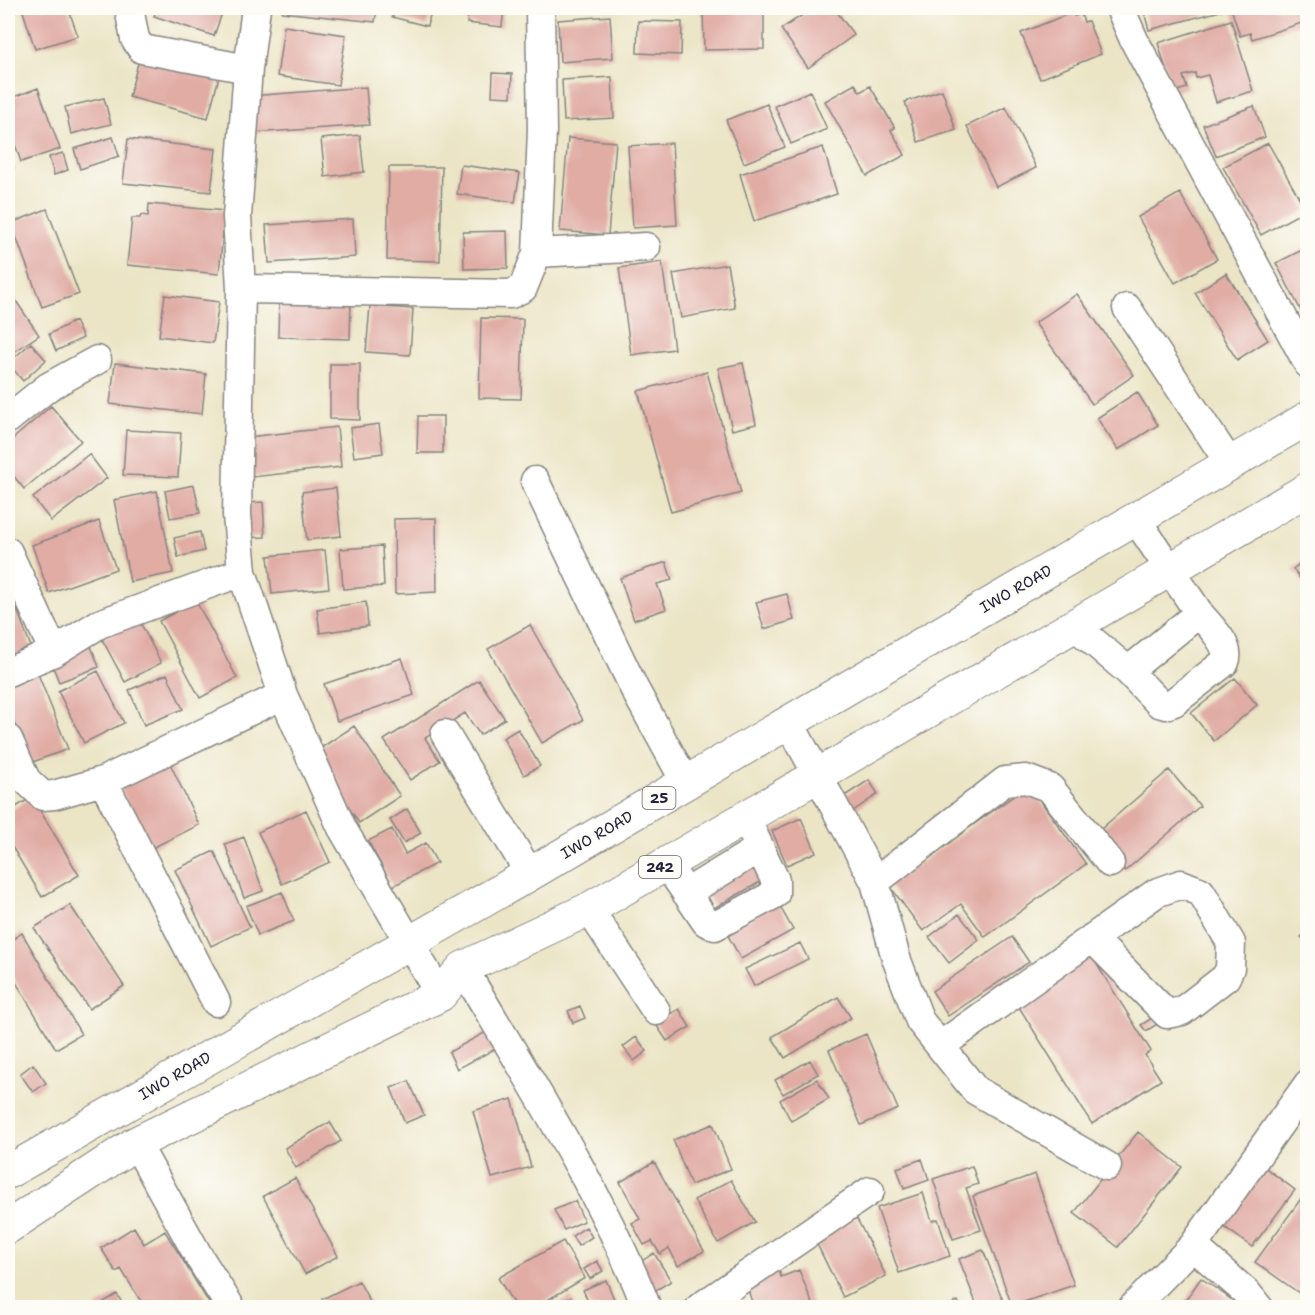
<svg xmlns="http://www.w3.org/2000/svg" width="1315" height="1315" viewBox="0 0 1315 1315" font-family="'Shantell Sans',sans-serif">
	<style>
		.building { fill: #e0aca4 }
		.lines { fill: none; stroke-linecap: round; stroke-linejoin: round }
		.minor-casing { stroke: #868480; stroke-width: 31 }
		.major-casing { stroke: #868480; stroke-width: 35 }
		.minor { stroke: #fff; stroke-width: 28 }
		.major { stroke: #fff; stroke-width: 33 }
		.labels { text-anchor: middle; stroke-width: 4.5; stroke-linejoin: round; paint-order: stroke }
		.shield { fill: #fdfcf7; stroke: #646373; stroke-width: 1.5 }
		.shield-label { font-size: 14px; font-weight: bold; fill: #22223b }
		.street-label { font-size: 15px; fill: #22223b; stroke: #fdfcf7 }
	</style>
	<rect width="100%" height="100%" fill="#fdfcf7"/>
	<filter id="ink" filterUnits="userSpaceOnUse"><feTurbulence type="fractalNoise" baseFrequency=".0167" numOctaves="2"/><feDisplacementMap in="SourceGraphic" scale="12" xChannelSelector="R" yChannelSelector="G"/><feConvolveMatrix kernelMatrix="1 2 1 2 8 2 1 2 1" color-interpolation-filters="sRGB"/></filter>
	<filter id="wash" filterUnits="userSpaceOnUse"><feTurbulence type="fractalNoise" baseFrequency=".008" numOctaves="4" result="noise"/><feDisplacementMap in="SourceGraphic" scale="24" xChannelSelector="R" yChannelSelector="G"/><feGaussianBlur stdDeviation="1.35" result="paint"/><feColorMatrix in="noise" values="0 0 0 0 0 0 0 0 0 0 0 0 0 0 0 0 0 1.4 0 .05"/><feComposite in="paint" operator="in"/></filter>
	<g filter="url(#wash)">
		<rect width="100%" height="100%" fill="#ebe5c6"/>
		<g id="blocks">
			<path class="building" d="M22,8H68L78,36L35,49Z
				M157,8H214L223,10L214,36L154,16Z
				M283,8H377L375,22L282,12Z
				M394,8H432L427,26L392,17Z
				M469,8H504L502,27L467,23Z
				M703,8H764V49L704,50Z
				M813,8H834L854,35L808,68L781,29Z
				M1143,8H1224V10L1149,30Z
				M1231,8H1308V21L1252,39L1250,33L1240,36Z
				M1073,12L1074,16L1081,14L1084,22L1088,21L1101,54L1040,79L1021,33Z
				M610,16L613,58L560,62L558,20Z
				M1231,20L1253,91L1216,102L1208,75L1196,78L1195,73L1183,76L1187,88L1173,92L1158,43Z
				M638,21L682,22L681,55L637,53Z
				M284,26L346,35L338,85L277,76Z
				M140,56L219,77L208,118L129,97Z
				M493,73L512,74L511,97L492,96Z
				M612,77L614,118L564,121L562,80Z
				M855,84L860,92L870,86L895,128L891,130L905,155L867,176L825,101Z
				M366,87L369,125L252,133L250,96Z
				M38,88L60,149L21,162L8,123V99Z
				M942,90L956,130L918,142L905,102Z
				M810,91L827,129L791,144L775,106Z
				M104,98L111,124L71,134L65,107Z
				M767,104L785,147L744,163L726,120Z
				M1254,106L1265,137L1216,156L1203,125Z
				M1006,107L1036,168L996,187L967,126Z
				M360,135L364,172L325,177L321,139Z
				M113,137L119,156L80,169L74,149Z
				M568,138L616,142L608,235L560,231Z
				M128,139L216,149L211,192L123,183Z
				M672,143L677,225L633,228L628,146Z
				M1268,143L1306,210L1261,235L1223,167Z
				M823,147L837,194L754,221L740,174Z
				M63,153L68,170L54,175L49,157Z
				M8,156L14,168L8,171Z
				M461,165L520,173L515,202L457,194Z
				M389,167H442L440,261L387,260Z
				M1180,193L1217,259L1175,283L1138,217Z
				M149,204L225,211L219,274L127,265L132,218H140L141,215L148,216Z
				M47,209L79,294L42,307L11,223Z
				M353,219L355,257L269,263L266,225Z
				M507,231L508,268L464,269L463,232Z
				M1308,247V324L1276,263Z
				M662,262L674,349L631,355L619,268Z
				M727,264L735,308L681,318L673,274Z
				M1226,273L1268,340L1237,360L1195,293Z
				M8,289L39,335L8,356Z
				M1077,294L1134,375L1092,404L1035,323Z
				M165,295L219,302L213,343L159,336Z
				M279,297L351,299L350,339L278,337Z
				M370,306L413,309L410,355L366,352Z
				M481,318L523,319L521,399L479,398Z
				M75,321L83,338L56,351L49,334Z
				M31,343L46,360L23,381L8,363Z
				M115,363L206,374L202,414L110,404Z
				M743,363L756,424L732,430L718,368Z
				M330,364H360V420L330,419Z
				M707,372L741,493L671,512L638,391Z
				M1137,392L1158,425L1118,450L1097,418Z
				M51,406L81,441L24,489L8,469V443Z
				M418,416H443V453H417Z
				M379,424L383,453L354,457L350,428Z
				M337,427L341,467L252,477L248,437Z
				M126,430L181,433L178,477L123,475Z
				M89,454L107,478L51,521L33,498Z
				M194,485L200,513L170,518L165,491Z
				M336,488L341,536L307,540L302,492Z
				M157,491L173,573L130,582L114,500Z
				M263,502L265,537L247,538L245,503Z
				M436,518L437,592L395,594L394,519Z
				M99,521L116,569L49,593L32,545Z
				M200,532L204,551L178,557L174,538Z
				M382,546L384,586L343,589L340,549Z
				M325,550L329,588L272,594L268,556Z
				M1308,557V583L1305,585L1293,569Z
				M666,562L672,580L657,584L666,609L634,620L620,578Z
				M787,594L794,620L764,629L756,602Z
				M196,601L237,678L200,698L159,621Z
				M14,602L33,652L8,662V605Z
				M366,602L368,626L320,633L317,609Z
				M139,620L161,663L125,682L102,639Z
				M530,625L583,720L542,743L488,649Z
				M89,641L99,667L59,682L49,657Z
				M402,658L414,695L337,721L324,684Z
				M36,669L68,749L30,763L8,708V680Z
				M98,671L124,723L84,743L58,691Z
				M167,674L183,709L144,725L129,690Z
				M1235,678L1257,705L1214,741L1191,713Z
				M479,680L505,719L480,735L465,713L425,738L440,761L410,780L384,740Z
				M354,726L400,796L359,823L313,753Z
				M518,729L540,766L524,775L503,738Z
				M167,757L199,825L150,849L117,781Z
				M1169,770L1200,806L1125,871L1094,835Z
				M869,780L878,794L853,811L843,797Z
				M1029,785L1086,864L985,937L961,904L923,931L889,885Z
				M32,797L79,875L42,897L8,840V812Z
				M407,809L421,833L404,843L390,820Z
				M306,810L330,862L282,884L258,832Z
				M801,818L816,852L787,865L772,831Z
				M392,829L405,854L426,843L437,863L393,886L368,841Z
				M244,837L263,891L244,898L225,844Z
				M214,851L250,927L211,946L175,870Z
				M757,866L764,880L714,908L706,893Z
				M282,892L294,921L258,935L246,906Z
				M778,903L793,930L741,959L726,932Z
				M70,905L124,986L89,1009L34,928Z
				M959,914L979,940L949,963L929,937Z
				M1308,931V943L1301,937Z
				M22,933L81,1034L56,1049L11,974L8,976V942Z
				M1012,937L1029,962L948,1016L932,991Z
				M800,943L808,959L754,986L745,969Z
				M1089,952L1151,1051L1145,1055L1161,1080L1092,1124L1014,999Z
				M838,997L851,1018L785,1058L772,1037Z
				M580,1006L585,1018L573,1023L568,1011Z
				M679,1009L690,1027L667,1041L655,1023Z
				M1155,1016L1159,1023L1146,1031L1141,1025Z
				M486,1032L495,1049L457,1069L449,1052Z
				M866,1034L898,1109L861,1125L829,1050Z
				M636,1037L647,1051L634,1061L623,1047Z
				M810,1060L818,1074L783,1094L775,1080Z
				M33,1064L46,1083L33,1092L20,1074Z
				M817,1079L829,1099L791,1121L780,1100Z
				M409,1081L424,1115L405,1123L391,1088Z
				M512,1099L531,1167L492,1178L473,1111Z
				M330,1122L341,1141L296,1168L285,1148Z
				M713,1124L731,1169L691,1185L673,1140Z
				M1138,1132L1182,1167L1118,1247L1074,1213Z
				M922,1159L929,1180L904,1189L897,1168Z
				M654,1162L704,1251L678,1266L669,1248L660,1254L652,1241L644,1245L632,1223L640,1219L620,1182Z
				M1259,1163L1295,1190L1252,1247L1215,1220Z
				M972,1166L978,1184L966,1188L981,1230L953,1239L933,1179Z
				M1035,1174L1074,1285L1012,1306L973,1196Z
				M295,1178L338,1256L305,1274L263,1196Z
				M731,1180L755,1222L718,1243L694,1200Z
				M1308,1189V1281L1299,1293L1255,1262Z
				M923,1193L932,1221L938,1219L950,1256L899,1273L877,1208Z
				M575,1201L584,1221L564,1230L554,1210Z
				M856,1217L886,1276L843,1297L814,1238Z
				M134,1227L144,1244L165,1231L212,1308H145L121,1269L116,1272L101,1248Z
				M586,1227L592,1237L578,1246L572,1236Z
				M563,1241L585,1278L534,1308H516L498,1278Z
				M983,1250L1006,1308H978L959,1259Z
				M654,1253L671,1281L653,1292L636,1265Z
				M597,1261L603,1271L590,1279L584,1269Z
				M778,1267L781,1277L799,1270L814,1308H754L748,1290L760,1285L756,1276Z
				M1201,1278L1239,1305L1238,1308H1180Z
				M606,1280L618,1308H591L583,1290Z
				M359,1281L373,1308H326L322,1299Z
				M117,1294L125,1308H94Z
				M571,1297L576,1308H550Z
				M958,1301L961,1308H944Z"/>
		</g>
	</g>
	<g filter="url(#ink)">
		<use href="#blocks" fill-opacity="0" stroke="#868480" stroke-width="1.5"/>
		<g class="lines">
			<g class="minor-casing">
				<path id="minor" d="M129,8L135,39L142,49L248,69
					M256,8L248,69L237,216L241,289L237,515L242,572L283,695L342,828L440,995
					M1120,8L1134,40L1308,364
					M537,253L542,130L540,8
					M241,289L511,294L523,288L537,253L646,247
					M1127,308L1230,464
					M8,419L48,387L97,360
					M535,481L635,690L686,783
					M8,552L54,652
					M1074,625L1128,671L1199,613L1136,519
					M1128,671L1159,703L1166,705L1174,702L1225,662C1232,645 1209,626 1199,613
					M8,672L54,652L99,624L242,572
					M789,722L875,882L896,958L920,1021L975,1090L1107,1166
					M445,734L530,874
					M8,739L26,780L43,796L54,795L103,781L283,695
					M103,781L216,1002
					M666,863L706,922L715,926L775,894V880L745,817
					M875,882L1005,781L1026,779L1050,788L1110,863
					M686,893L760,848
					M589,909L656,1011
					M463,968C528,1078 599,1188 647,1308
					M940,1046L1156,893L1181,884L1201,892L1231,943L1230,968L1226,977L1182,1011L1167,1014L1092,938
					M136,1143L199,1257L231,1308
					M1193,1246L1247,1293L1259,1308
					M699,1308L870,1191
					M1132,1308L1193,1246L1308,1084"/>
			</g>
			<g class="major-casing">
				<path id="major" d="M8,1172L530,874L1308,418
					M8,1227L136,1143L440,995L463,968L589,909L1308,489"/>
			</g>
			<use href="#minor" class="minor"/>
			<use href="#major" class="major"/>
		</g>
	</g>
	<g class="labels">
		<g class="shield">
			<rect x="642.5" y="787" width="33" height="22" rx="4.5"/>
			<rect x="639" y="856" width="42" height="22" rx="4.5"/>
		</g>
		<g class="shield-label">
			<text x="659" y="803">25</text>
			<text x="660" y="872">242</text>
		</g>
		<g class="street-label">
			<text transform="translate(1016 589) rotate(-30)" y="5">IWO ROAD</text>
			<text transform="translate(597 835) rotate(-30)" y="5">IWO ROAD</text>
			<text transform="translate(175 1076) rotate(-30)" y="5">IWO ROAD</text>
		</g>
	</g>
	<rect width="1315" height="1315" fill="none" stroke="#fdfcf7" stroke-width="30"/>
</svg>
